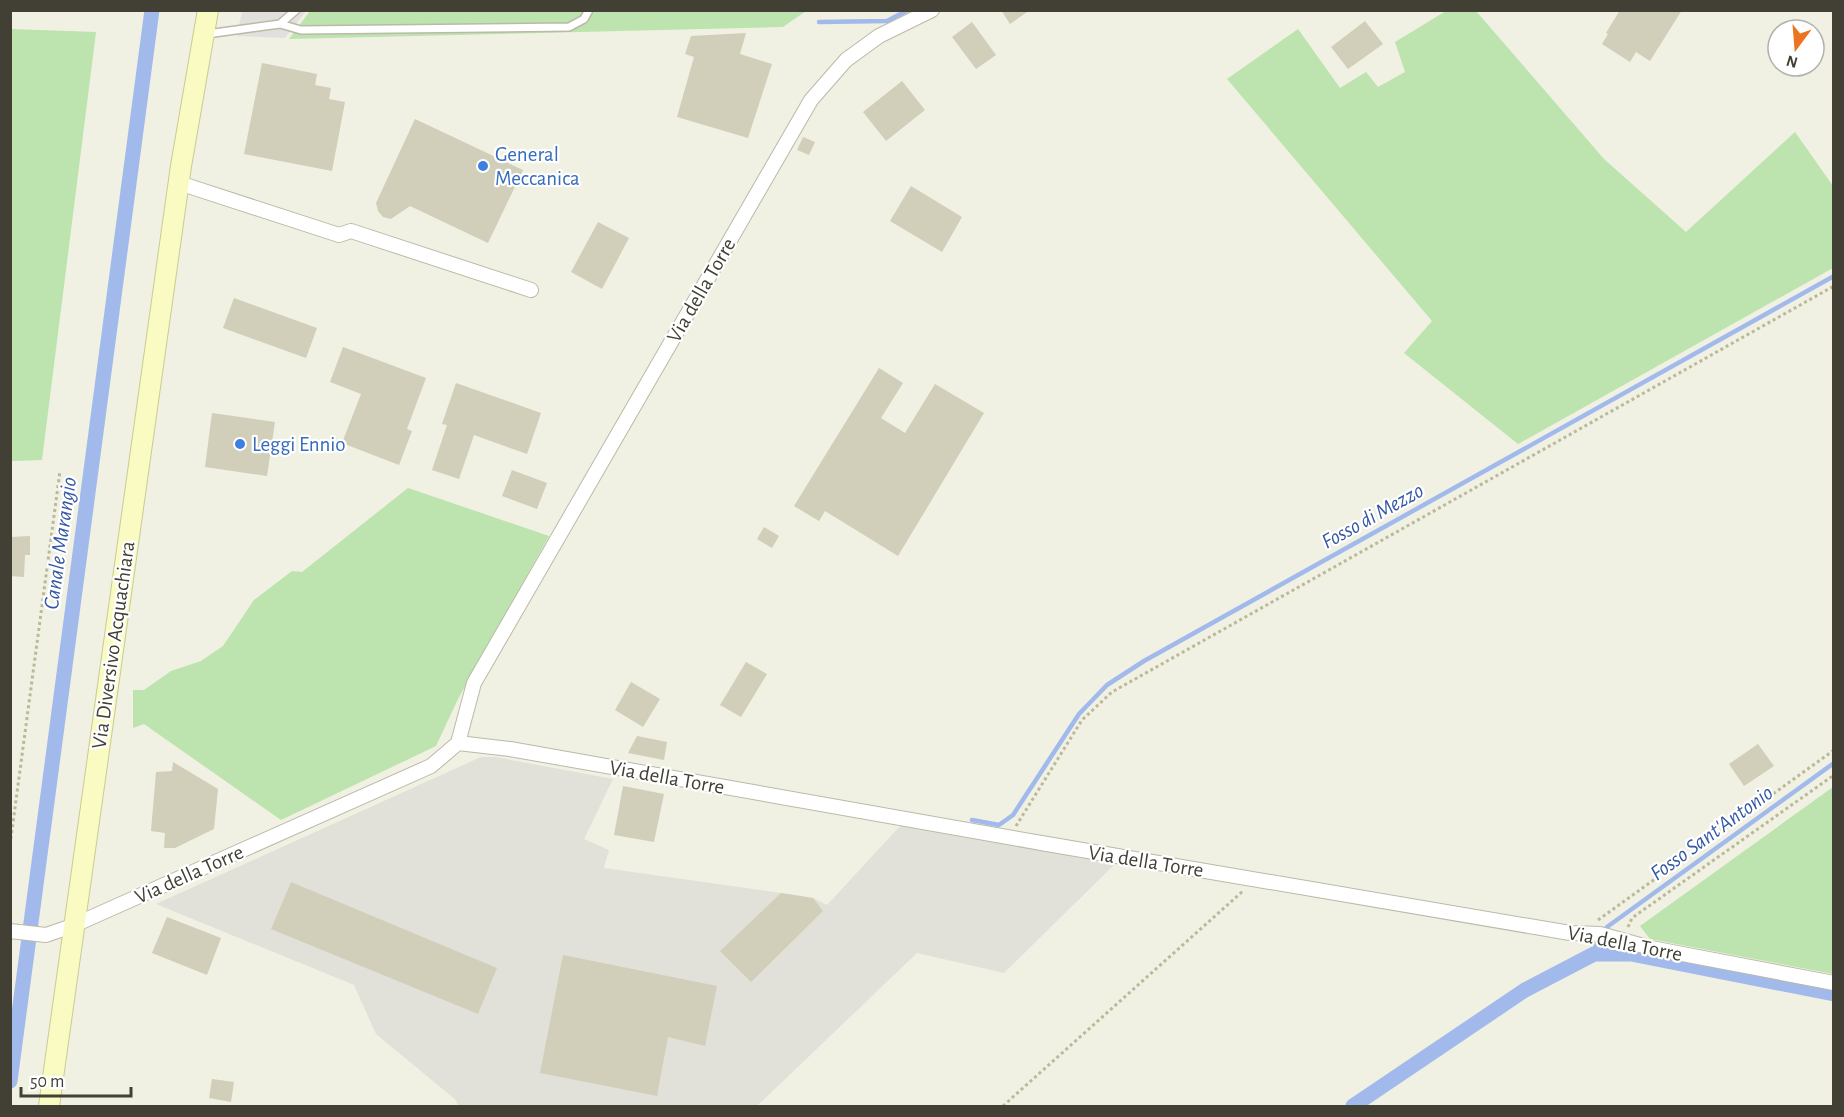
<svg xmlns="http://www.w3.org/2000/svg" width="1844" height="1117" viewBox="0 0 1844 1117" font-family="'Alegreya Sans',sans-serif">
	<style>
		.industrial { fill: #e2e1d9 }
		.green { fill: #bde3ae }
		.parking { fill: #e1e0dc }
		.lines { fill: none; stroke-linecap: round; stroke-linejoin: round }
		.stream { stroke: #a2baeb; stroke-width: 4.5 }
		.canal { stroke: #a2baeb; stroke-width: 15 }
		.building { fill: #d1ceba }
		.lane-casing { stroke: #bbbaa7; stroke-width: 10 }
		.street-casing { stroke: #bbbaa7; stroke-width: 16 }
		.secondary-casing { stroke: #cbcb93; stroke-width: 22 }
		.path { stroke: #bcb999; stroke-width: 3; stroke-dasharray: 3 3; stroke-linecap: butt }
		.lane { stroke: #fff; stroke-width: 7 }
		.street { stroke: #fff; stroke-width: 14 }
		.secondary { stroke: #f9fbc3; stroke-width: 20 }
		.shop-dot { fill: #3f7fe0; stroke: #fff; stroke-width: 2 }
		.labels { text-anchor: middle; stroke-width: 4.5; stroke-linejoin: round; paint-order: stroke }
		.shop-label { font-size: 21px; fill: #366cbe; stroke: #fff; text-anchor: start }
		.street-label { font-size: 21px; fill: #424034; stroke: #fff }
		.water-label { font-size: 22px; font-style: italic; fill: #3558a6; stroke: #fff }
	</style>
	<rect width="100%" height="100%" fill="#f0f0e3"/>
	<path class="industrial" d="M481,757H495L613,779L584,839L609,850L604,868L781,893L813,898L827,905L901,825L1116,863L1004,973L917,953L757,1106H458L456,1100L376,1034L354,985L156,904Z"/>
	<path class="green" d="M310,11H806L783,27L289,39Z
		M1446,11H1476L1604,159L1686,232L1795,132L1833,186V268L1518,444L1404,353L1432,321L1227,79L1298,29L1340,88L1366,72L1378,87L1405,72L1395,42Z
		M11,29L96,32L42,460L11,461Z
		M408,488L549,536L458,699L436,746L281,820L144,724L133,728V690H144L171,671L201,661L223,646L254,600L292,571L302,572Z
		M1833,787V974L1650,939L1640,926Z"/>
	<path class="parking" d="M242,11H306L285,38L237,36Z"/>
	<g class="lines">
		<path class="stream" d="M819,22L887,21L908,10
			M972,820L999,825L1013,815L1079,714L1107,685L1144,661L1834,276
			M1607,927L1834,763
			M1594,954L1596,943"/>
		<path class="canal" d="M10,1081L152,10
			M1353,1106L1525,990L1594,954H1631L1834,994"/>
	</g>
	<path class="building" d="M1001,10H1030L1010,24Z
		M1620,10H1682L1650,61L1636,52L1630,62L1602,44L1608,34L1606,33Z
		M1365,21L1383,44L1348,69L1331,47Z
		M972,22L996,55L976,69L952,37Z
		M746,33L740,54L772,64L748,138L677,117L694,57L685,54L691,36Z
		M262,63L317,74L315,85L331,88L329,99L345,102L332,171L244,154Z
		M902,81L925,110L886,141L863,112Z
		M415,119L523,170L488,243L410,206L391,219L383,217L378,211L376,203Z
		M803,137L815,142L809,155L797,150Z
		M911,186L962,217L942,252L890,221Z
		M598,222L629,238L602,289L571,272Z
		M234,298L317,328L306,358L223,328Z
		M343,347L426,378L407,429L412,431L399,465L342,443L361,394L330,382Z
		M879,368L903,383L881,418L905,433L935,384L984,413L898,556L825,511L819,521L794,506Z
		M456,383L541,413L527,454L474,435L459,479L432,470L447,425L442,424Z
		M212,413L275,422L267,476L205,467Z
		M512,470L547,483L537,509L502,496Z
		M764,527L779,536L772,548L757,539Z
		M30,536V555H25L24,577L10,576V537Z
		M746,662L767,674L741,717L720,705Z
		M631,682L660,699L643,727L615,710Z
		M637,736L667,742L664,760L628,753Z
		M1758,744L1774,766L1744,786L1729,764Z
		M173,762L218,789L214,829L175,848H164L165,833L151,831L156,772L172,771Z
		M623,786L664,794L654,842L614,835Z
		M291,882L497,968L478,1014L271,929Z
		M781,893L813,898L823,911L751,982L720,951Z
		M167,917L221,938L207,975L152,953Z
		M563,955L717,986L705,1046L668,1037L657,1096L540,1073Z
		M212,1079L234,1082L231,1102L209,1098Z"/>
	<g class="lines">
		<g class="lane-casing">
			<path id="lane" d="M280,24L301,30L569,27L584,19L589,10
				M207,34L280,24L296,10"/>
		</g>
		<g class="street-casing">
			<path id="street" d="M179,183L339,235L351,231L531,290
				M458,743L474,683L811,100L846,60L879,36L932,10
				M10,931L46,935L72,926L431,766L458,743L510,749L1047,844L1570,933L1600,934L1651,948L1834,983"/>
		</g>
		<g class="secondary-casing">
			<path id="secondary" d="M49,1106L181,166L208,10"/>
		</g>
		<path class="path" d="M1016,826L1082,720L1112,692L1834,286
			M10,845L60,471
			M1598,920L1834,750
			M1628,927L1632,918L1834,775
			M1003,1106L1244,890"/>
		<use href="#lane" class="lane"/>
		<use href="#street" class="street"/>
		<use href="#secondary" class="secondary"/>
	</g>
	<g class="shop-dot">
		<circle cx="483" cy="166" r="6"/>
		<circle cx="240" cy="444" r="6"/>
	</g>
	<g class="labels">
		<g class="shop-label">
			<text x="495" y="161">General<tspan x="495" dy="24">Meccanica</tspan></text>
			<text x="252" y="451">Leggi Ennio</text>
		</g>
		<g class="street-label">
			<text transform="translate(701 290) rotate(-60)" y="7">Via della Torre</text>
			<text transform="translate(113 645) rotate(-82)" y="7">Via Diversivo Acquachiara</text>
			<text transform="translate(667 777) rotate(10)" y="7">Via della Torre</text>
			<text transform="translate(1146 861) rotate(9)" y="7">Via della Torre</text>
			<text transform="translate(189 874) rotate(-24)" y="7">Via della Torre</text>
			<text transform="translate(1625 943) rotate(11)" y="7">Via della Torre</text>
		</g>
		<g class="water-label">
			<text transform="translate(1372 515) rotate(-29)" y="8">Fosso di Mezzo</text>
			<text transform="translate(59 543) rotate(-82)" y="8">Canale Marangio</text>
			<text transform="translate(1711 832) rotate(-36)" y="8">Fosso Sant'Antonio</text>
		</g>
	</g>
	<rect width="1844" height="1117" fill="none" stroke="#424034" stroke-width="24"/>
	<g transform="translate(1796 48) rotate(196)"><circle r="28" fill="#ffffff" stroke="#b3b3ae" stroke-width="1.5"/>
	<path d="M0-4.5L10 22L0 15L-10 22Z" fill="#ec741f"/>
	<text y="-9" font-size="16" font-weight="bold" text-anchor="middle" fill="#424034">N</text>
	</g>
	<path d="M21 1087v9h110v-9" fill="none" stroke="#424034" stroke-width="3"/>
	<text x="30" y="1087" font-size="18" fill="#424034" stroke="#ffffff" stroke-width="4.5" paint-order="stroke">50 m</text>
</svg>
